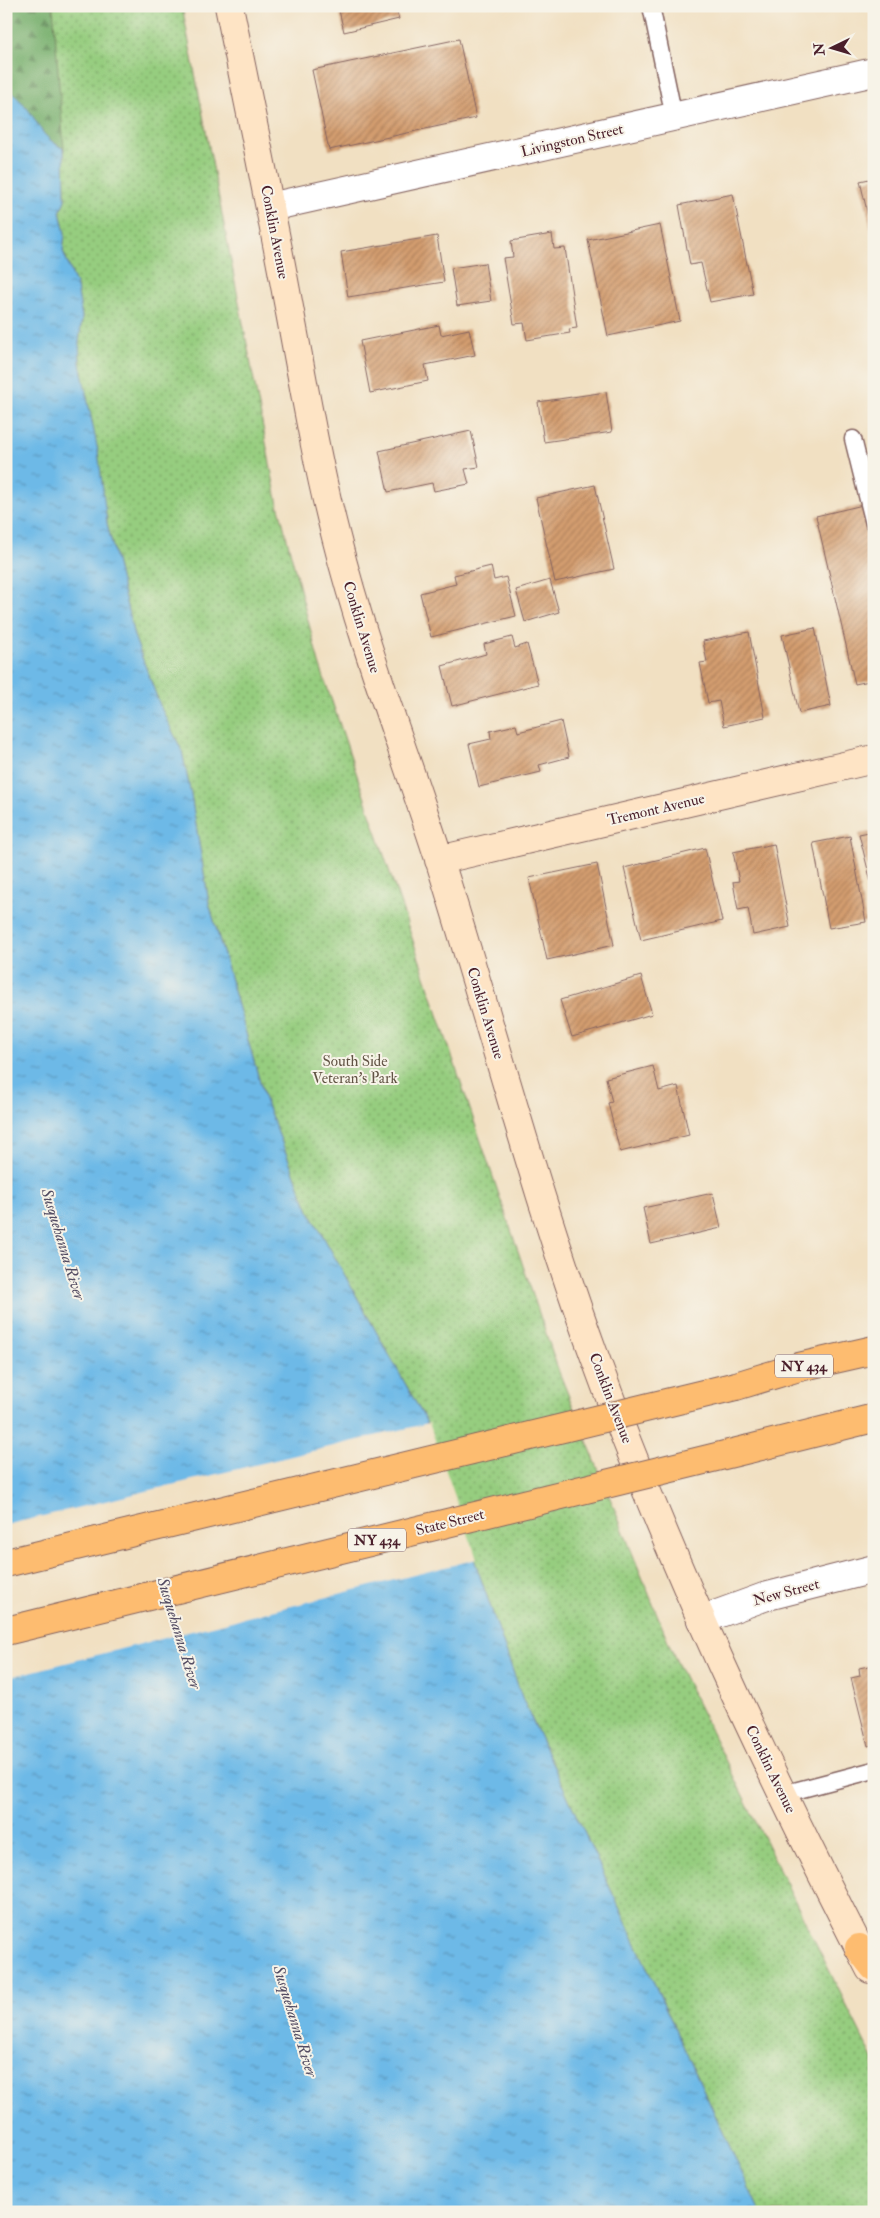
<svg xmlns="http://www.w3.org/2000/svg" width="880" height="2218" viewBox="0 0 880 2218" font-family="'IM FELL Double Pica',serif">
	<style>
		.grass { fill: url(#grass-dots); stroke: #707655 }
		.forest { fill: url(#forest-firs); stroke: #61684c }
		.water { fill: url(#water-ripples); stroke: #5c6c89 }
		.pier { fill: #f1e0c2 }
		.building { fill: url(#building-hatch) }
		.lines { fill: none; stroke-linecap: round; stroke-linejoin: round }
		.lane-casing { stroke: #846360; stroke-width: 19 }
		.street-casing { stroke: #846360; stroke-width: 30 }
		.secondary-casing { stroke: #846360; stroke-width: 30 }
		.primary-casing { stroke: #846360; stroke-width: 30 }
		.lane { stroke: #fff; stroke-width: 16 }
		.street { stroke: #fff; stroke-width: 28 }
		.secondary { stroke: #fee4c5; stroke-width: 28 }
		.primary { stroke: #fdbc6f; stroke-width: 28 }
		.primary-bridge-casing { stroke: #846360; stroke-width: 30; stroke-linecap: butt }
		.primary-bridge { stroke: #fdbc6f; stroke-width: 28 }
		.labels { text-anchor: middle; stroke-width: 4; stroke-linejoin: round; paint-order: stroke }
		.shield { fill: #f7f3e8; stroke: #7e5f64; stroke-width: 1 }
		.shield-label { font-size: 14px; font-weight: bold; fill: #4a1f2b }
		.street-label { font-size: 15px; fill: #4a1f2b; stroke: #f7f3e8 }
		.park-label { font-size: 15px; fill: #615344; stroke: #f7f3e8 }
		.water-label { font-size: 16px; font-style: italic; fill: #544d63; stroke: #f7f3e8 }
	</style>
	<defs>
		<pattern id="grass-dots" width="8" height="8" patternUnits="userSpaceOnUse" patternTransform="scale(1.25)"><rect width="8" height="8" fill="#96cd7f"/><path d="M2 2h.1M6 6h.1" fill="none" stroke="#7ca668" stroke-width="1.8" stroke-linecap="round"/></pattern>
		<pattern id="forest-firs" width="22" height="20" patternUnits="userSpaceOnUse" patternTransform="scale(1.25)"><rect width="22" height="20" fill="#78b06e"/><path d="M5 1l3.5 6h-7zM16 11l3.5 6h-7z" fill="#648f5b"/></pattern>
		<pattern id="water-ripples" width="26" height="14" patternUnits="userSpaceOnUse" patternTransform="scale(1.25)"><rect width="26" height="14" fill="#6db9e7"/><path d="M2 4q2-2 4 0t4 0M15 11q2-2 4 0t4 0" fill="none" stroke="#5c96bb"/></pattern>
		<pattern id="building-hatch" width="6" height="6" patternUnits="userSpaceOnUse" patternTransform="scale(1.25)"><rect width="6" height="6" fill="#d39d6f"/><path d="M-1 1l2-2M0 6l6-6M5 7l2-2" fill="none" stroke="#ad7f5b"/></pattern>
	</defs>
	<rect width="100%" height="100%" fill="#f7f3e8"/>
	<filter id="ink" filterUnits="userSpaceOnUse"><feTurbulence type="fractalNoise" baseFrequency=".02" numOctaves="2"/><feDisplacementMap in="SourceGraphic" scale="10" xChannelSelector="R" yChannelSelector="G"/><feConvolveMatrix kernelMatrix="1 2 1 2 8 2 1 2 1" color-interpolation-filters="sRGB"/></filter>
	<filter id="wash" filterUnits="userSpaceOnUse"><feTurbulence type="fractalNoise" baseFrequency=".0096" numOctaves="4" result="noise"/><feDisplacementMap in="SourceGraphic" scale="20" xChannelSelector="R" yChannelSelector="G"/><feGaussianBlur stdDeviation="1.12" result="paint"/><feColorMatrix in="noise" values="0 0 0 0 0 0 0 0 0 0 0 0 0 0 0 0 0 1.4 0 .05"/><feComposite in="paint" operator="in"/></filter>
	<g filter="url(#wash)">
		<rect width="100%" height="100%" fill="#f1e0c2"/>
		<path class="grass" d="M6,6H182L277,500L319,663L559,1372L674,1656L874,2061V2212H760L523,1700L426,1421L309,1211L265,1100L209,903L191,795L182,751L161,708L134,636L107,523L92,422L84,388L80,363L79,342L82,317L77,287L63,251L65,233L60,212L65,200L64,149L31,115L6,80Z"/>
		<path class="forest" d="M6,6H53L64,149L45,137L31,115L9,90L6,80Z"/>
		<path class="water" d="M6,80C10,93 19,98 27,108C42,128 39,135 64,149L65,200L60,212L65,233L63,251L77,287L82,317L79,342L80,363L98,451L107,523L134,636L161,708L182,751L191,795L209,903L265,1100L309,1211L426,1421L523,1700L760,2212H6Z"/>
		<path class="pier" d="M429,1423L477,1559L6,1678V1525Z"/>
		<g id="blocks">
			<path class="building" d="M338,6H395L399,19L344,32Z
				M459,39L476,118L329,150L312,70Z
				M874,178V237H873L860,181Z
				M733,194L753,294L710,302L701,263L690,265L679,205Z
				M660,225L680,321L608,336L588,240Z
				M552,234L554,249L565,248L577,328L569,329L570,333L527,340L524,323L514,324L503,258L513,257L511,241Z
				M437,236L444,282L348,297L341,252Z
				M485,263L491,301L457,306L451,268Z
				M439,325L441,335L469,329L475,355L425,365L428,381L370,393L360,341Z
				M606,392L612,432L544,442L538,402Z
				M471,431L479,467L465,469L469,484L434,491L432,483L388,492L379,451Z
				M595,485L614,569L555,582L536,498Z
				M863,505L874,552V680L855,684L816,516Z
				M491,566L494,580L506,577L516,616L431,637L420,593L456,584L454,575Z
				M550,580L559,612L525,622L516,590Z
				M815,628L831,706L799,713L782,635Z
				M749,632L765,717L724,726L719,701L708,703L700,663L707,662L703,641Z
				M512,637L515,648L527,644L538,684L452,706L442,666L486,654L484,644Z
				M561,721L569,757L539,765L541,772L479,787L469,744L491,739L490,731L516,725L518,732Z
				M874,831V890H873L859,834Z
				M850,836L866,922L829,928L813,843Z
				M774,844L790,927L753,935L748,908L738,910L733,882L739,881L733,852Z
				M705,848L722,921L641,940L624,868Z
				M597,864L614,945L547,960L529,878Z
				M641,976L652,1014L572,1037L560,1000Z
				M653,1066L659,1091L678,1086L689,1135L620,1152L608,1103L612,1102L606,1078Z
				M713,1193L721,1228L651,1244L643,1208Z
				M874,1665V1744L868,1746L851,1678L860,1676L859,1668Z"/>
		</g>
	</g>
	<g filter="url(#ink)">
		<use href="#blocks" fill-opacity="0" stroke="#846360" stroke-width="1"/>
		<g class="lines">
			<g class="lane-casing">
				<path id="lane" d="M651,6L674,117
					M853,439L874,524
					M783,1794L874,1770"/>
			</g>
			<g class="street-casing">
				<path id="street" d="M270,207L874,72
					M701,1620L764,1597L874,1569"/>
			</g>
			<g class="secondary-casing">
				<path id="secondary" d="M229,6C249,105 270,204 288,302C303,381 316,460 336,537C364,649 406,755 441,865C492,1027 535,1192 593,1352C670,1564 767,1769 870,1969
					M439,860L874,759"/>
			</g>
			<g class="primary-casing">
				<path id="primary" d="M736,1386L799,1367L874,1350
					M749,1449L874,1418
					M859,1948L874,1967"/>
			</g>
			<use href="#lane" class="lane"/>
			<use href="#street" class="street"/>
			<use href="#secondary" class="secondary"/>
			<use href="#primary" class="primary"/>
			<g class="primary-bridge-casing">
				<path id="primary-bridge" d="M6,1563L736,1386
					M6,1631L749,1449"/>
			</g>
			<use href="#primary-bridge" class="primary-bridge"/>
		</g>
	</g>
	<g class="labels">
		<g class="shield">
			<rect x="775" y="1354.5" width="58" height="23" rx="4"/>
			<rect x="348" y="1528.5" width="58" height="23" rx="4"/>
		</g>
		<g class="shield-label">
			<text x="804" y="1371">NY 434</text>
			<text x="377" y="1545">NY 434</text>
		</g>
		<g class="street-label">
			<text transform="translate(572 140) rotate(-13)" y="5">Livingston Street</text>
			<text transform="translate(275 232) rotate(79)" y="5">Conklin Avenue</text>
			<text transform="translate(362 627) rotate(73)" y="5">Conklin Avenue</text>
			<text transform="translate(656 809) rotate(-13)" y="5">Tremont Avenue</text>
			<text transform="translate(486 1013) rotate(73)" y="5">Conklin Avenue</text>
			<text transform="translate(611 1398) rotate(69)" y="5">Conklin Avenue</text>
			<text transform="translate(450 1522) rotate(-14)" y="5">State Street</text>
			<text transform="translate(786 1592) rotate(-15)" y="5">New Street</text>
			<text transform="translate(771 1769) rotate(64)" y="5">Conklin Avenue</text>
		</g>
		<g class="park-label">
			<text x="355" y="1066">South Side<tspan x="355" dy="17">Veteran's Park</tspan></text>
		</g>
		<g class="water-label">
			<text transform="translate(64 1244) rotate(73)" y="6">Susquehanna River</text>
			<text transform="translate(180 1633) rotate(73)" y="6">Susquehanna River</text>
			<text transform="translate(296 2021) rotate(73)" y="6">Susquehanna River</text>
		</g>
	</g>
	<rect width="880" height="2218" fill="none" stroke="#f7f3e8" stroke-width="25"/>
	<g transform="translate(832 48) rotate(265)" stroke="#f7f3e8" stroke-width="4" paint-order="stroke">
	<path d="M0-4L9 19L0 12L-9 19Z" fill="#4a1f2b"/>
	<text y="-8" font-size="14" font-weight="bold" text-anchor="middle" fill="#4a1f2b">N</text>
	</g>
</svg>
